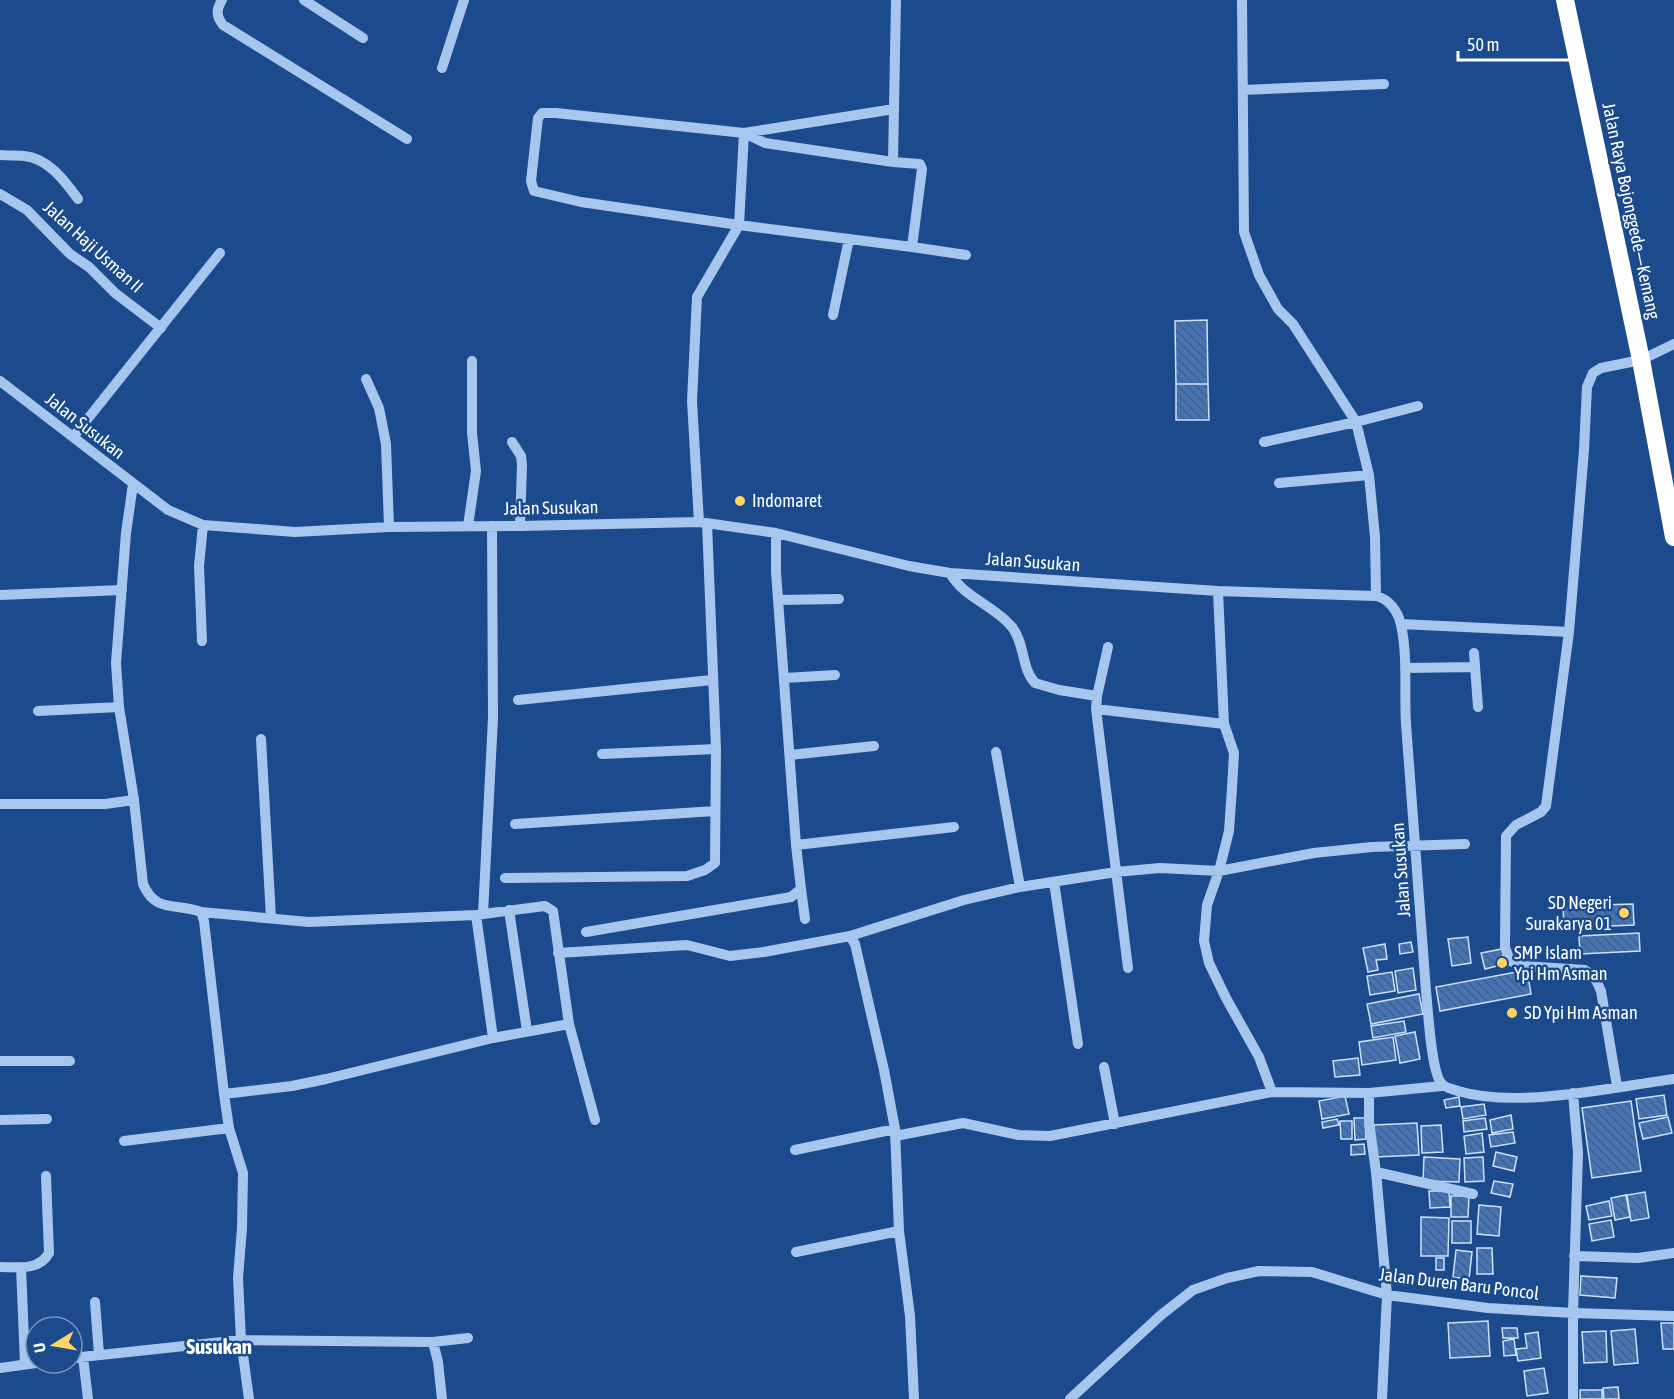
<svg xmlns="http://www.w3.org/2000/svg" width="1674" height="1399" viewBox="0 0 1674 1399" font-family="'Asap Condensed',sans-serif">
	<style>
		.building { fill: url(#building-back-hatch); stroke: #cde1fa; stroke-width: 1.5 }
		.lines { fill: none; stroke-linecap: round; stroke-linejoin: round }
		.minor { stroke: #a7c6ee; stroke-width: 10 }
		.highway { stroke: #fff; stroke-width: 18 }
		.poi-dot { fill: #ffd564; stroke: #1b4b8d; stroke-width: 2 }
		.labels { text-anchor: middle; stroke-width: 5; stroke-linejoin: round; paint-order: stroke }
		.street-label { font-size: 18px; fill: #fff; stroke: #1b4b8d }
		.poi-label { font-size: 18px; fill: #fff; stroke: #1b4b8d; text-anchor: start }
		.quarter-label { font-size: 21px; font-weight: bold; fill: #fff; stroke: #1b4b8d }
	</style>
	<defs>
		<pattern id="building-back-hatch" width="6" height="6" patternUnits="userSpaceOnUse" patternTransform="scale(1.5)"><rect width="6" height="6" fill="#4474b5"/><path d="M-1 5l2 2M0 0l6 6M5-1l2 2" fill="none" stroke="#486080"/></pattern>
	</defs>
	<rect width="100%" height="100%" fill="#1b4b8d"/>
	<path class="building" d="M1207,320L1208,384H1176L1175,321Z
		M1176,384H1208L1209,420H1176Z
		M1633,904L1634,925L1564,928L1563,906Z
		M1639,933L1640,951L1580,954L1579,936Z
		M1468,937L1471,963L1452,966L1448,939Z
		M1411,942L1413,952L1400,954L1399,944Z
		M1385,944L1387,959L1376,960L1378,970L1368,972L1363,948Z
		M1502,949L1505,964L1485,969L1481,953Z
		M1413,968L1416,990L1398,993L1395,971Z
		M1527,970L1531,994L1440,1011L1436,987Z
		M1392,972L1395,991L1370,995L1367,976Z
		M1419,994L1423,1014L1371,1024L1367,1004Z
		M1404,1021L1406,1032L1373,1038L1371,1026Z
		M1415,1032L1420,1059L1400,1063L1395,1036Z
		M1393,1037L1396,1060L1362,1065L1359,1042Z
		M1358,1058L1360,1075L1335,1077L1333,1061Z
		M1664,1095L1667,1115L1639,1119L1636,1099Z
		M1345,1096L1349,1114L1322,1119L1319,1101Z
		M1459,1097L1460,1106L1446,1108L1444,1100Z
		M1631,1101L1641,1171L1592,1178L1582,1108Z
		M1484,1104L1486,1115L1463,1119L1461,1107Z
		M1511,1115L1513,1129L1492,1133L1490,1120Z
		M1668,1117L1672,1133L1643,1139L1639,1123Z
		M1354,1118H1365L1366,1139L1355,1140Z
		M1485,1118L1487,1129L1464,1132L1463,1121Z
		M1337,1119L1339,1125L1323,1128L1322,1122Z
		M1340,1121H1352V1139H1341Z
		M1417,1123L1419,1155L1376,1157L1374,1125Z
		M1441,1125L1443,1152L1422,1153L1421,1126Z
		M1513,1132L1515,1143L1491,1147L1489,1135Z
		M1482,1133L1484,1152L1466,1154L1464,1136Z
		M1364,1144L1365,1154L1351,1155V1145Z
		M1496,1152L1517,1157L1514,1171L1493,1166Z
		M1424,1157L1460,1159L1459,1182L1423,1181Z
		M1483,1157L1484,1181L1465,1182L1464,1158Z
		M1494,1181L1513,1184L1510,1197L1491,1193Z
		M1429,1191H1449L1450,1207L1430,1208Z
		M1645,1192L1649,1218L1631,1221L1627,1195Z
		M1626,1195L1630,1217L1615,1220L1611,1198Z
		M1451,1196H1469L1468,1217H1451Z
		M1609,1201L1612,1216L1589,1220L1586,1206Z
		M1479,1205L1501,1207L1499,1236L1477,1234Z
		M1421,1217L1449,1218L1448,1256H1421Z
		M1611,1220L1614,1237L1592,1241L1589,1224Z
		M1452,1221H1471V1243H1452Z
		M1477,1248H1492L1493,1274H1477Z
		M1456,1250L1472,1252L1469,1279L1453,1277Z
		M1436,1258H1444V1270H1436Z
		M1581,1276L1617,1278L1615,1298L1580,1295Z
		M1488,1321L1490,1356L1450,1358L1448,1323Z
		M1661,1323H1674V1349H1663Z
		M1502,1328H1517L1518,1338H1503Z
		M1635,1329L1638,1363L1614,1365L1611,1331Z
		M1606,1331L1607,1362L1584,1363L1582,1332Z
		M1538,1332L1541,1358L1518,1361L1516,1349L1527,1348L1525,1334Z
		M1514,1339L1516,1355L1504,1356L1503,1341Z
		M1544,1368L1548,1393L1527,1396L1524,1371Z
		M1618,1387L1619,1399H1604L1603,1388Z
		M1580,1390H1602V1399H1580Z"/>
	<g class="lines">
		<path class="minor" d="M222,0C216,10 216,16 223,25L407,139
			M304,0L363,38
			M1242,0L1244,232L1259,275L1278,309L1293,324L1356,422L1369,475L1375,537L1376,596
			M442,68L464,0
			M1243,90L1384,84
			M744,133L765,143L893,162L920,164L922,169L912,247L739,225L581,202L534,191L531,181L538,118L542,113H556L744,133L894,109
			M0,155C8,156 16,155 24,156C48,158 65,181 78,199
			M893,162L896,0
			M0,194L27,210L70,254L89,267L115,293L161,328
			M912,247L966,255
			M833,315L849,239
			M366,379L379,408L386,444L389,527
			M0,381L168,510L203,525L295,532L389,527L520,526L699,522L776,533L909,566L950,573L1218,591L1376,596C1389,599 1398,611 1401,625C1408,657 1404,692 1406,724C1412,813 1420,902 1426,991C1428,1008 1431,1074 1442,1084C1445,1088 1453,1089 1458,1091C1518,1109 1612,1087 1674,1079
			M74,436L220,253
			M512,442L521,456L522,465L520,526
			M1264,442L1356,422L1418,406
			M1279,483L1369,475
			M133,484L126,533L116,663L119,707L134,800L143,884C156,914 175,902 201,912L204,921L224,1094L229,1128L243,1173L242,1228L238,1278L241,1340L249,1399
			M699,522L692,401L697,297L739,225L744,133
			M468,526L476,471L472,433V361
			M950,573C964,598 994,605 1012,627C1025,643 1021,668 1035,683L1059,690L1097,696
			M1218,591L1224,724L1234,753L1232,788L1229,831L1219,871L1207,905L1204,941L1209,963L1226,998L1259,1057L1272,1092
			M0,595L122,590
			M779,600L839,599
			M1401,624L1569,632
			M202,641L199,566L203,525
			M1108,647L1097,696L1096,709L1128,968
			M1474,653L1478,707
			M1405,668L1475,667
			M785,678L835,675
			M518,700L712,680
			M1096,709L1224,724
			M38,711L119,707
			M261,739L271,918
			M996,752L1020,887
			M602,754L716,749
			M790,755L874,746
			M0,804H105L134,800
			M515,824L715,811
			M796,845L954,827
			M505,878L687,876L705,870L715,863L716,749L707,523
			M1054,882L1078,1044
			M801,889L805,919
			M509,910L527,1031
			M201,912L309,922L476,915L545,906L553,911L569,1024L595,1120
			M483,914L493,718L492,526
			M476,915L493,1038
			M586,932L791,897L801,889L796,845L776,572V533
			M850,936L855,944L884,1070L895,1129L899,1231L910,1316L914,1399
			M558,953L687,945L730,956L764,952L850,936L964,900L1020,887L1116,872L1160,868L1219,871L1314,853L1372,847L1465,844
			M0,1061H70
			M1104,1067L1115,1124
			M1617,1086L1601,991L1596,980L1585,970L1524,966L1510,961L1505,947L1506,836L1516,825L1541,812L1546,806L1569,632L1584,450L1587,387L1593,373L1601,368L1641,360L1674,344
			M1369,1093V1122L1376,1172L1387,1295L1382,1399
			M1573,1093L1578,1153L1573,1313V1399
			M224,1094L292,1086L326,1079L493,1038L569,1024
			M0,1120L47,1119
			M895,1136L963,1123L1019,1135L1050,1136L1272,1092L1369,1093L1442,1086
			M124,1141L229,1128
			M795,1150L895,1129
			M1376,1172L1473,1194
			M796,1252L899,1231
			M1574,1256L1638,1258L1674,1253
			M0,1267C18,1267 39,1271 49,1253L46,1176
			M21,1267L25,1364
			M95,1302L99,1354
			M433,1342L438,1362L442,1399
			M83,1357L88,1399
			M72,1358L241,1340L433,1342L468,1338
			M0,1368L36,1363
			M1070,1399L1161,1315L1193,1290L1227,1278L1259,1271L1312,1272L1387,1295L1488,1308L1573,1313L1674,1316"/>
		<path class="highway" d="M1565,0L1641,360L1674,537"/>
	</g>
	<g class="poi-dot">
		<circle cx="740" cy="501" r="6"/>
		<circle cx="1624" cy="913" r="6"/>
		<circle cx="1502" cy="963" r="6"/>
		<circle cx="1512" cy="1013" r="6"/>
	</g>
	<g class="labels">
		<g class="street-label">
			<text transform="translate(1631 211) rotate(78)" y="6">Jalan Raya Bojonggede—Kemang</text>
			<text transform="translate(93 247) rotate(42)" y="6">Jalan Haji Usman II</text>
			<text transform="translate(85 426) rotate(38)" y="6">Jalan Susukan</text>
			<text transform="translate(551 508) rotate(-1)" y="6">Jalan Susukan</text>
			<text transform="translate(1033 562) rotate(4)" y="6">Jalan Susukan</text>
			<text transform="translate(1401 870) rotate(-94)" y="6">Jalan Susukan</text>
			<text transform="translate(1459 1284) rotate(7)" y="6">Jalan Duren Baru Poncol</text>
		</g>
		<g class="poi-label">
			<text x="752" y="507">Indomaret</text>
			<text x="1612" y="909" text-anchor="end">SD Negeri<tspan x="1612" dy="21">Surakarya 01</tspan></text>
			<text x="1514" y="959">SMP Islam<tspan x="1514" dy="21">Ypi Hm Asman</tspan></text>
			<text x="1524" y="1019">SD Ypi Hm Asman</text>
		</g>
		<g class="quarter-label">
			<text x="219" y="1354">Susukan</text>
		</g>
	</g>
	<g transform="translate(54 1345) rotate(259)"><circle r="28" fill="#1b4b8d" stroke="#7693bb" stroke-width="1.5"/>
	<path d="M0-4.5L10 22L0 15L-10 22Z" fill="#ffd564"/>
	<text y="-9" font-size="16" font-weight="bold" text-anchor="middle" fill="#ffffff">U</text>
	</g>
	<path d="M1458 51v9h117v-9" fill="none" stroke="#ffffff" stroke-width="3"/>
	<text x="1467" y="51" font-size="18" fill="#ffffff" stroke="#1b4b8d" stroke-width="4.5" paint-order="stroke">50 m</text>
</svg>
